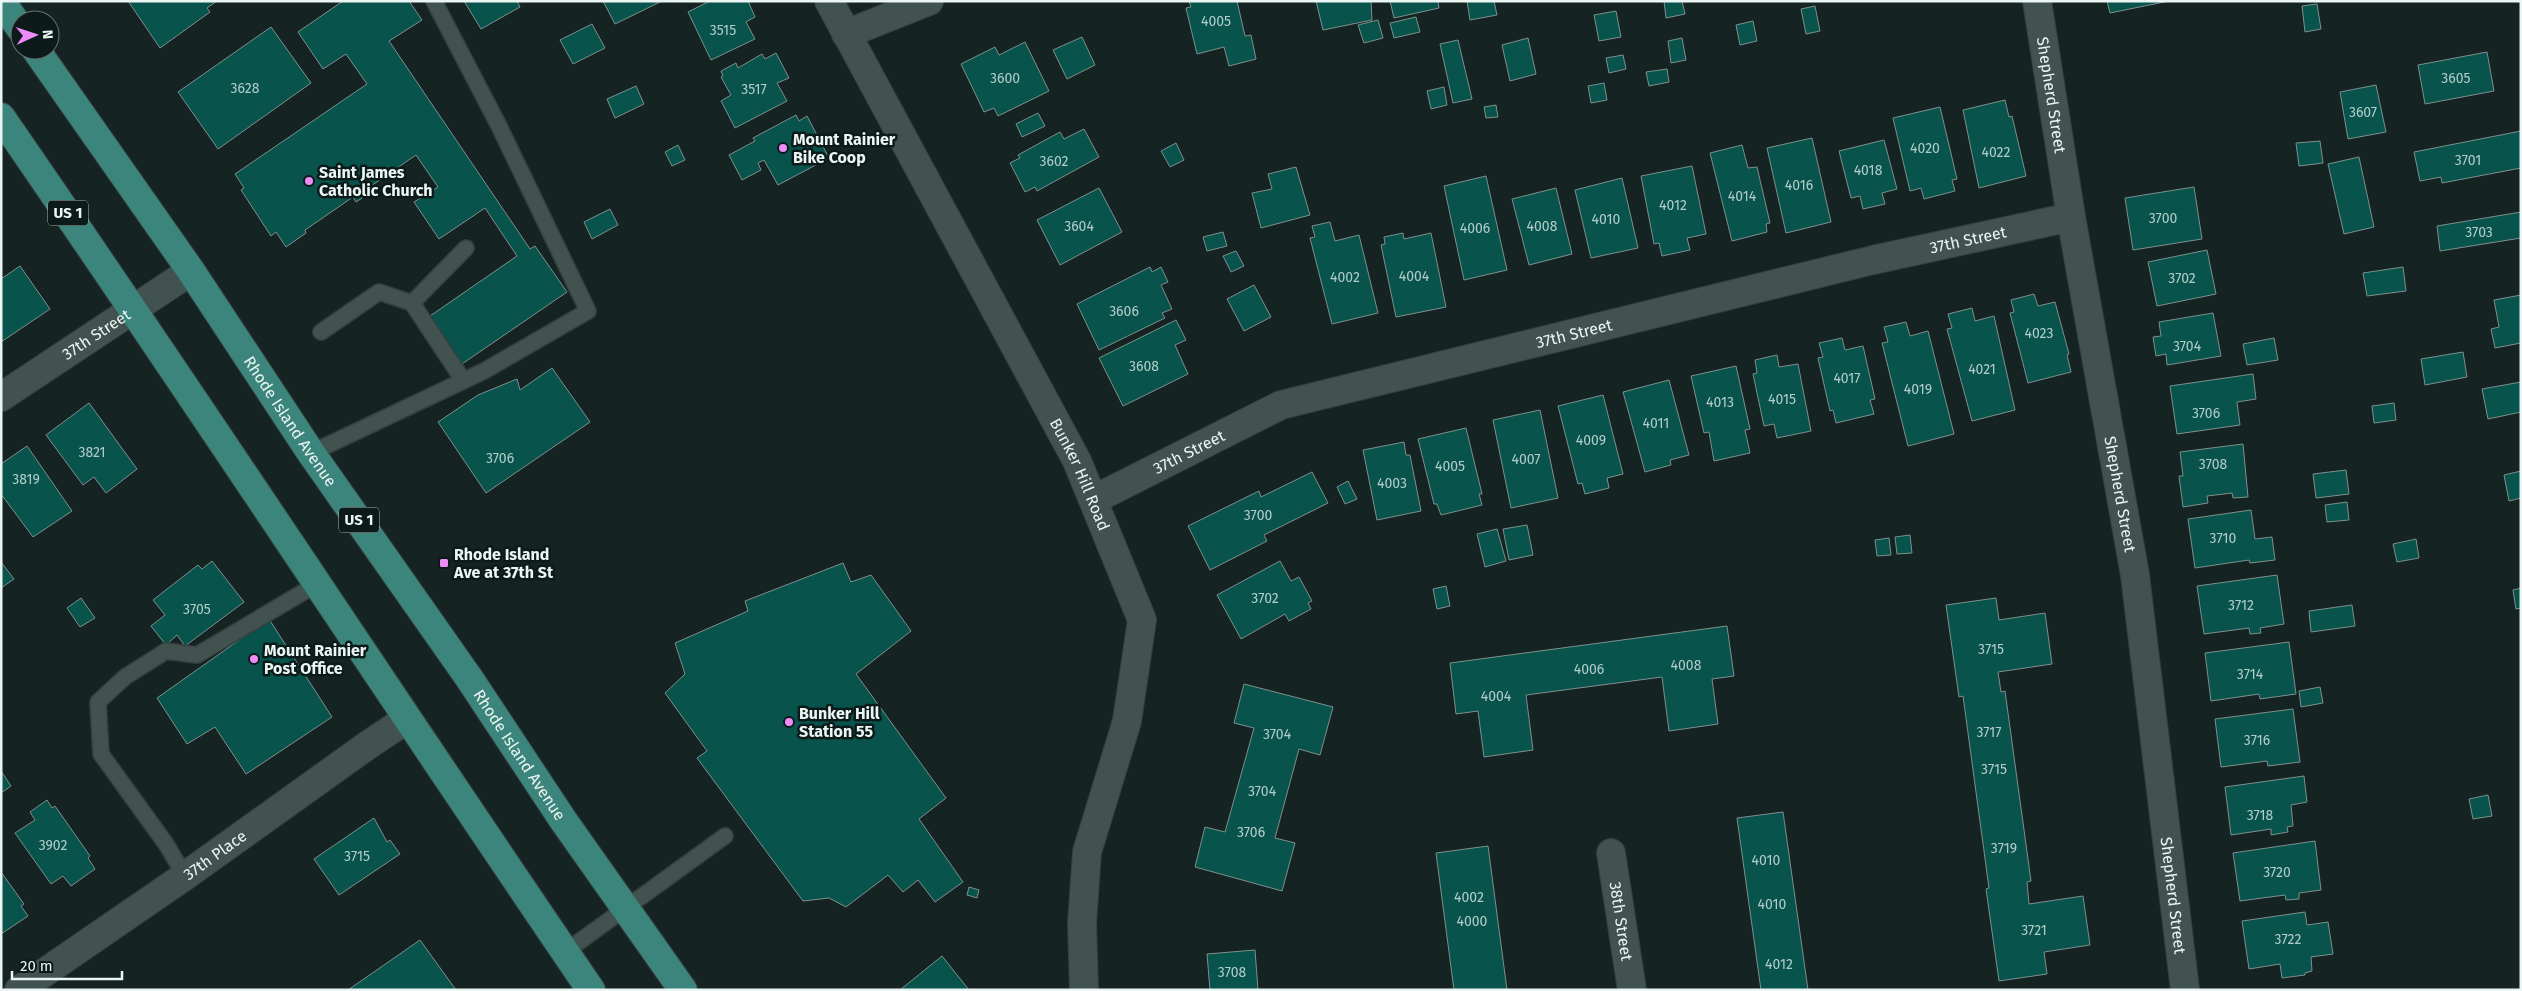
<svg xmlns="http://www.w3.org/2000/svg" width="2522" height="991" viewBox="0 0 2522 991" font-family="'Fira Sans',sans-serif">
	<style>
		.building { fill: #08534c; stroke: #7e908d }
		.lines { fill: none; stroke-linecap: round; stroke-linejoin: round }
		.service-casing { stroke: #35403e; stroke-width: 18 }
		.minor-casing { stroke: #35403e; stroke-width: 30 }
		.primary-casing { stroke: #35403e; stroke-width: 30 }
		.service { stroke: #41524f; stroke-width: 15 }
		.minor { stroke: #41524f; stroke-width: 28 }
		.primary { stroke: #3c857c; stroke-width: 28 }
		.poi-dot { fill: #ed8cf9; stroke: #0c1b19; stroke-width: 2 }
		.labels { text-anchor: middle; stroke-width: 5; stroke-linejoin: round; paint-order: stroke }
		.number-label { font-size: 14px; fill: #b2ccc9 }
		.shield { fill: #0c1b19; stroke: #a8b4b2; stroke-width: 1 }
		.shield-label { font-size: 15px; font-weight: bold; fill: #ebf5f3 }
		.street-label { font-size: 16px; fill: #ebf5f3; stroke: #0c1b19 }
		.poi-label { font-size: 16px; font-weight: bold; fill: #ebf5f3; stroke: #0c1b19; text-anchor: start }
	</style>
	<rect width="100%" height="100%" fill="#152422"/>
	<path class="building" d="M128,1H217L207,8L210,12L160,48Z
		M343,1H409L422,20L389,41L530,249L535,246L567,292L462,364L430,316L517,256L485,208L439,239L414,202L438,187L416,155L368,188L371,192L356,202L353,197L305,230L306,233L286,247L276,232L271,236L241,190L244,188L235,174L367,84L346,54L323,69L298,32Z
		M464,1H517L520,7L481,29Z
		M603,1H662L615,24Z
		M710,1H748L755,17L746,22L755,39L711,60L688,12Z
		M1189,1H1237L1245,36L1251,35L1256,59L1229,66L1224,47L1197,54L1186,8L1191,7Z
		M1316,1H1371L1372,20L1323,30Z
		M1390,1H1438L1439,8L1394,18Z
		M1467,1H1494L1497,15L1470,20Z
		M1664,1H1682L1685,14L1666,18Z
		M2107,1H2169L2110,13Z
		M2317,4L2321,29L2305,32L2302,6Z
		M1815,6L1820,31L1806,34L1801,9Z
		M1616,11L1621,37L1599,41L1594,15Z
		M1416,17L1420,32L1394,38L1390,23Z
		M1378,20L1383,38L1364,43L1358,25Z
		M1753,21L1757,41L1740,45L1736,25Z
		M592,24L605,48L573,64L560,40Z
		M271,27L311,83L218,149L178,92Z
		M1082,37L1095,65L1067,79L1053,50Z
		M1528,38L1536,74L1510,81L1502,45Z
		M1682,38L1686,60L1671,63L1668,41Z
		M1458,40L1472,99L1453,103L1440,44Z
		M1025,42L1049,91L998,116L994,108L984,112L961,64L995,47L999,55Z
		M2487,52L2494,91L2425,104L2418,65Z
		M776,53L789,78L777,83L787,101L735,128L721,101L731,95L721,77L723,76L721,71L736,63L738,68L762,54L765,59Z
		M1623,55L1626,69L1609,73L1606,58Z
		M1667,69L1669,82L1649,86L1646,72Z
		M1604,83L1607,100L1591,103L1588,86Z
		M2376,85L2386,132L2348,139L2340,92Z
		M636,86L644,104L615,118L607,99Z
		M1444,87L1447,105L1431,109L1427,91Z
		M2005,100L2009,117L2012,116L2026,176L1979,188L1963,110Z
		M1496,105L1498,117L1486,118L1484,107Z
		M1940,107L1957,179L1952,180L1955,191L1924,199L1921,188L1910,191L1893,118Z
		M1038,113L1045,126L1022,137L1016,124Z
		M796,115L799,121L807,116L829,158L778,185L764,160L758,163L761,170L742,180L729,155L755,141L753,138Z
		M1084,129L1099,157L1037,191L1035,187L1025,192L1010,163L1020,158L1018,155L1060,132L1064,139Z
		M2521,131V168L2442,183L2441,177L2420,181L2414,152Z
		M1812,138L1831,222L1786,233L1767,148Z
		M1884,140L1897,189L1882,193L1885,204L1863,209L1860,196L1851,198L1839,151Z
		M2320,141L2323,163L2299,166L2296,143Z
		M1176,143L1184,160L1170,167L1161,151Z
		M678,145L685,160L672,166L665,152Z
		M1742,145L1748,168L1757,167L1770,223L1766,224L1767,232L1732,241L1710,153Z
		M2359,157L2374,227L2344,234L2328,164Z
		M1692,166L1706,234L1687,238L1690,250L1662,256L1659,243L1654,244L1641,176Z
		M1296,167L1310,215L1261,228L1252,193L1272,189L1268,174Z
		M1486,176L1507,270L1464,280L1444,186Z
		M1622,178L1638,248L1591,258L1575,190Z
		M2194,187L2202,239L2133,250L2125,198Z
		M1099,188L1122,232L1060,265L1037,220Z
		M1556,188L1572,254L1529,265L1512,199Z
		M610,209L618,225L592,239L584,222Z
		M2521,212V238L2440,251L2437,226Z
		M1330,222L1335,241L1359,235L1378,313L1332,324L1310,238L1315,237L1312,226Z
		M1223,232L1227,246L1207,251L1203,237Z
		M1403,233L1404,239L1431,233L1446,307L1396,317L1381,245L1385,244L1384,237Z
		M2207,250L2216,294L2157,306L2148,262Z
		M1236,251L1244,266L1231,272L1223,256Z
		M20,266L50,309L1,342V279Z
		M1150,267L1152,272L1161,267L1168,282L1161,285L1172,309L1162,313L1165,318L1099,350L1077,304Z
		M2403,267L2406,291L2367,296L2363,273Z
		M1254,285L1271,317L1244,331L1227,299Z
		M2034,294L2038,306L2055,302L2069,354L2067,355L2071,372L2028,383L2010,313L2014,312L2011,300Z
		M2521,295V343L2495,348L2491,329L2499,327L2494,300Z
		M1972,308L1975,321L1994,316L2015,410L1972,421L1947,329L1952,328L1948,314Z
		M2213,313L2221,356L2167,365L2166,354L2156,356L2153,337L2161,336L2159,322Z
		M1176,320L1186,340L1175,345L1188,374L1123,406L1099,358Z
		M1906,322L1910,336L1928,331L1954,434L1908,446L1882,343L1888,342L1884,327Z
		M1842,338L1845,350L1863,346L1875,399L1870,400L1874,414L1836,423L1833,410L1830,411L1818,358L1823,357L1819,343Z
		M2274,338L2278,360L2247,365L2243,344Z
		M2463,352L2467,377L2425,385L2421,359Z
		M1777,355L1779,367L1798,364L1811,431L1777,438L1774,424L1764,426L1753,374L1757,373L1755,360Z
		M1736,366L1750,429L1745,430L1750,453L1714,461L1709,432L1704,433L1691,376Z
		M552,368L590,422L486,493L438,422L478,395L517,379L520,390Z
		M2253,374L2256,399L2237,402L2240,425L2177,434L2170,386Z
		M1669,380L1689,455L1670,460L1671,465L1645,472L1623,392Z
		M2521,382V412L2488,419L2482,389Z
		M1603,395L1623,474L1607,478L1609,488L1585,494L1582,483L1578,484L1558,406Z
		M89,403L137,469L106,493L94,477L83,485L46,435Z
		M2394,403L2396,420L2374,423L2372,406Z
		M1540,410L1558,498L1511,508L1493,420Z
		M1466,428L1482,494H1479L1482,505L1441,515L1437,504H1434L1418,439Z
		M1404,442L1406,455H1410L1421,511L1377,520L1363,450Z
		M2243,444L2248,497L2233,498L2232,493L2207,496L2208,503L2183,507L2179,476H2183L2180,452Z
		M27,446L72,511L33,537L1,494V464Z
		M2346,470L2349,494L2316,498L2313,474Z
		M2521,471V498L2509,501L2504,475Z
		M1312,472L1328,503L1264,535L1267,541L1210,570L1188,526L1259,491L1261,497Z
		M1348,481L1357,499L1345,504L1337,487Z
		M2347,502L2349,520L2327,522L2325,505Z
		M2251,510L2255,539L2272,537L2275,560L2250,563L2249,560L2195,568L2188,519Z
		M1527,525L1533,555L1509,560L1503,529Z
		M1497,529L1506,561L1485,567L1477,534Z
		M1910,535L1912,553L1897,554L1895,537Z
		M1889,538L1891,555L1877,556L1875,540Z
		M2416,539L2419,558L2397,562L2393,544Z
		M212,561L244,602L185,646L177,635L166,645L151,626L165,615L153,600L198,565L202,569Z
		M1280,561L1291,581L1299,577L1312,601L1308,603L1311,609L1289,621L1285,614L1241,639L1217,595Z
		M1,562L14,579L1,588Z
		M843,563L851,582L871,575L911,631L856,674L946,798L919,819L963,882L935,902L918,880L903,892L888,875L846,907L829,898L803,901L697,758L707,751L665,693L685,674L675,643L748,611L745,601Z
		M2277,575L2284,624L2260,628L2261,633L2250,634L2249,628L2204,634L2197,586Z
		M1446,586L1450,606L1437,609L1433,589Z
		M2521,588V608L2516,609L2513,590Z
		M81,598L95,618L80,627L67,608Z
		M1996,598L1999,620L2045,613L2052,664L1998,672L2001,692L2005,691L2031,881L2027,882L2029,904L2083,896L2090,945L2044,952L2047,974L1999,981L1986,889L1989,888L1963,696L1959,697L1946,605Z
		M2352,605L2355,626L2311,632L2309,611Z
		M269,619L332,717L246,774L215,727L187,744L157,698Z
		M1727,626L1734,676L1712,679L1718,724L1669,731L1662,677L1526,695L1533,750L1484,757L1478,711L1456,714L1450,663Z
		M2289,642L2296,694L2260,699L2259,694L2211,701L2205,653Z
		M1244,684L1333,707L1320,755L1299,749L1275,838L1295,843L1282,891L1195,867L1205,827L1225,832L1254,728L1234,723Z
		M2320,687L2323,703L2301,707L2299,691Z
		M2293,709L2300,762L2268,766L2267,761L2221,767L2215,719Z
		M1,771L11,786L1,793Z
		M2304,776L2307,802L2291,805L2293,826L2287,827L2288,832L2271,835V829L2231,835L2225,787Z
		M2488,795L2492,816L2473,819L2469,799Z
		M47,800L52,808L55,806L90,856L88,858L95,869L71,886L63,876L51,884L15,833L35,820L30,812Z
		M1783,812L1808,990H1761L1737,818Z
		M374,818L387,842L390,840L400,854L339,895L314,859Z
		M2315,841L2321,890L2299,893V899L2286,900L2285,895L2240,901L2233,853Z
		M1488,846L1507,990H1454L1436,853Z
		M1,872L24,904L21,906L28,916L1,934Z
		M969,887L979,890L977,898L967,895Z
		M2305,912L2307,925L2328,922L2333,954L2311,957L2312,971L2305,973V975L2282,978L2280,964L2249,969L2242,921Z
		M420,940L456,990H348Z
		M1255,950L1258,990H1210L1207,954Z
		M942,956L969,990H900Z"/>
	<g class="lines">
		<g class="service-casing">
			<path id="service" d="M321,332L379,292L412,303
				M463,380L412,303L466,248
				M311,453L484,371L588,311L499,126L434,1
				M185,876L166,844L101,754L98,702L125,677L166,651L197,655L317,584
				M565,952L725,836"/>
		</g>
		<g class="minor-casing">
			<g id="minor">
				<path id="s1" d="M829,1L1077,461L1142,620L1127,721L1087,852L1082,923L1084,990"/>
				<path id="s2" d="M2037,1L2071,217L2135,575L2185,990"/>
				<path d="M846,34L929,1"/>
				<path id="s3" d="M1,397L191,271"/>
				<path id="s4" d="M1095,499L1281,405L1873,260L2071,217"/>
				<path id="s5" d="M1611,853L1632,990"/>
				<path id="s6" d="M19,990L185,876L368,745L407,719"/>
			</g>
		</g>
		<g class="primary-casing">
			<g id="primary">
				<path d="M1,1L20,28"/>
				<path id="s7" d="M36,50L191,271L311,453L469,678L563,820L683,990"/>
				<path d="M1,117C201,406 393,700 591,990"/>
			</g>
		</g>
		<use href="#service" class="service"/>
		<use href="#minor" class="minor"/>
		<use href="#primary" class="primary"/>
	</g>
	<g class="poi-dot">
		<circle cx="783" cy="148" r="5"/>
		<circle cx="309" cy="181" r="5"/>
		<rect x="439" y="558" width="10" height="10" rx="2.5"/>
		<circle cx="254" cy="659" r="5"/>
		<circle cx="789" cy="722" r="5"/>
	</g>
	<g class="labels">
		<g class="number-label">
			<text x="1216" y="26">4005</text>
			<text x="723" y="35">3515</text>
			<text x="1005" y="83">3600</text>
			<text x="2456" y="83">3605</text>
			<text x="245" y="93">3628</text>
			<text x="754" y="94">3517</text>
			<text x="2363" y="117">3607</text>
			<text x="1925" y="153">4020</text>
			<text x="1996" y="157">4022</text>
			<text x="2468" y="165">3701</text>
			<text x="1054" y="166">3602</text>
			<text x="1868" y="175">4018</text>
			<text x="1799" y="190">4016</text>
			<text x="1742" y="201">4014</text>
			<text x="1673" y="210">4012</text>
			<text x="2163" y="223">3700</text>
			<text x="1606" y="224">4010</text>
			<text x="1079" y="231">3604</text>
			<text x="1542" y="231">4008</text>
			<text x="1475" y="233">4006</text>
			<text x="2479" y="237">3703</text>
			<text x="1414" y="281">4004</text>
			<text x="1345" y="282">4002</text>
			<text x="2182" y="283">3702</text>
			<text x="1124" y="316">3606</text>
			<text x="2039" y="338">4023</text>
			<text x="2187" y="351">3704</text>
			<text x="1144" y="371">3608</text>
			<text x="1982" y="374">4021</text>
			<text x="1847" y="383">4017</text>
			<text x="1918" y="394">4019</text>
			<text x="1782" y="404">4015</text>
			<text x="1720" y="407">4013</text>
			<text x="2206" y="418">3706</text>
			<text x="1656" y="428">4011</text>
			<text x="1591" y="445">4009</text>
			<text x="92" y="457">3821</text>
			<text x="500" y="463">3706</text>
			<text x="1526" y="464">4007</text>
			<text x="2213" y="469">3708</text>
			<text x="1450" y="471">4005</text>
			<text x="26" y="484">3819</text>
			<text x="1392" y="488">4003</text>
			<text x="1258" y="520">3700</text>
			<text x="2223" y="543">3710</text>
			<text x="1265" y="603">3702</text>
			<text x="2241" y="610">3712</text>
			<text x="197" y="614">3705</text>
			<text x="1991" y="654">3715</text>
			<text x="1686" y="670">4008</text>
			<text x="1589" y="674">4006</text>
			<text x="2250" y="679">3714</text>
			<text x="1496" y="701">4004</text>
			<text x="1989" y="737">3717</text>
			<text x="1277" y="739">3704</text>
			<text x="2257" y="745">3716</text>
			<text x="1994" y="774">3715</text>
			<text x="1262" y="796">3704</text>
			<text x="2260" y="820">3718</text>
			<text x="1251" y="837">3706</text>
			<text x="53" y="850">3902</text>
			<text x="2004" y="853">3719</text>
			<text x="357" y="861">3715</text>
			<text x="1766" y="865">4010</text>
			<text x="2277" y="877">3720</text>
			<text x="1469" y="902">4002</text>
			<text x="1772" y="909">4010</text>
			<text x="1472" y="926">4000</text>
			<text x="2034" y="935">3721</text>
			<text x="2288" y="944">3722</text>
			<text x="1779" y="969">4012</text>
			<text x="1232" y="977">3708</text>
		</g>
		<g class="shield">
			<rect x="48" y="200.5" width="40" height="25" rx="4"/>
			<rect x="339" y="507.5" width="40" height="25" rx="4"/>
		</g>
		<g class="shield-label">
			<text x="68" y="218">US 1</text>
			<text x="359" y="525">US 1</text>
		</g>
		<g class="street-label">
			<text dy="6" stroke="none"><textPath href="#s2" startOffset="95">Shepherd Street</textPath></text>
			<text dy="6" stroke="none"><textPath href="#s4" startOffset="915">37th Street</textPath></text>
			<text dy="6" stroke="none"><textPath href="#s4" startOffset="510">37th Street</textPath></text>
			<text dy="6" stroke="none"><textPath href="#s3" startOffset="114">37th Street</textPath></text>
			<text dy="6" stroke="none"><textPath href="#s7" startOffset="450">Rhode Island Avenue</textPath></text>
			<text dy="6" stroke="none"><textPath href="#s4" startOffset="105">37th Street</textPath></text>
			<text dy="6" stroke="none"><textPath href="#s1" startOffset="536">Bunker Hill Road</textPath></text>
			<text dy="6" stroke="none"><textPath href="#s2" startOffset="500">Shepherd Street</textPath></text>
			<text dy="6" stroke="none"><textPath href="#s7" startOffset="855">Rhode Island Avenue</textPath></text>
			<text dy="6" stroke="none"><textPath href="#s6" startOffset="238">37th Place</textPath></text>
			<text dy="6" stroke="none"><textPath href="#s2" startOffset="905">Shepherd Street</textPath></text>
			<text dy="6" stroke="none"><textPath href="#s5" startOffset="69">38th Street</textPath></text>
		</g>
		<g class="poi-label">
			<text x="793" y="145">Mount Rainier<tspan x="793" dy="18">Bike Coop</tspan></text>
			<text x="319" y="178">Saint James<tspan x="319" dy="18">Catholic Church</tspan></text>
			<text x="454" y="560">Rhode Island<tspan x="454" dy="18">Ave at 37th St</tspan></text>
			<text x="264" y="656">Mount Rainier<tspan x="264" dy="18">Post Office</tspan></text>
			<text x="799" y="719">Bunker Hill<tspan x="799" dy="18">Station 55</tspan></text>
		</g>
	</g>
	<rect width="2522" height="991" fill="none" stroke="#ebf5f3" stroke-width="5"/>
	<g transform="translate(35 35) rotate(87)"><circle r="24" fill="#0c1b19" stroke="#657270"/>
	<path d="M0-4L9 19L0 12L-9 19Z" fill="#ed8cf9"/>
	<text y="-8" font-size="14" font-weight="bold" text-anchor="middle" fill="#ebf5f3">N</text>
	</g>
	<path d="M12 971v8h110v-8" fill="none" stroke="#ebf5f3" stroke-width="2.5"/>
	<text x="20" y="971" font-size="15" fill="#ebf5f3" stroke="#0c1b19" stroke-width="4" paint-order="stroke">20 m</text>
</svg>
